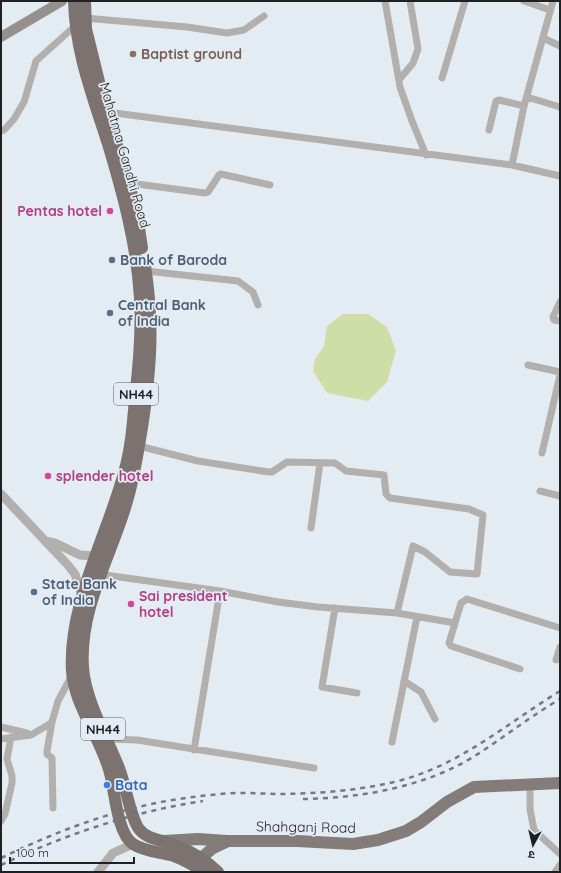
<svg xmlns="http://www.w3.org/2000/svg" width="561" height="873" viewBox="0 0 561 873" font-family="Quicksand,'Noto Sans Devanagari',sans-serif">
	<style>
		.green { fill: #cfdea6 }
		.lines { fill: none; stroke-linecap: round; stroke-linejoin: round }
		.minor { stroke: #b3afad; stroke-width: 7 }
		.tertiary { stroke: #b3afad; stroke-width: 9 }
		.secondary { stroke: #97918e; stroke-width: 10 }
		.primary { stroke: #847c79; stroke-width: 12 }
		.trunk { stroke: #7c7370; stroke-width: 12 }
		.rail { stroke: #74797e; stroke-width: 2.5; stroke-dasharray: 5 5; stroke-linecap: butt }
		.education-dot { fill: #8d6e63; stroke: #e4ecf3; stroke-width: 1.5 }
		.hotel-dot { fill: #d1479c; stroke: #e4ecf3; stroke-width: 1.5 }
		.service-dot { fill: #5c6f8a; stroke: #e4ecf3; stroke-width: 1.5 }
		.shop-dot { fill: #3f7fe0; stroke: #e4ecf3; stroke-width: 1.5 }
		.labels { text-anchor: middle; stroke-width: 3.5; stroke-linejoin: round; paint-order: stroke }
		.shield { fill: #e4ecf3; stroke: #595d61; stroke-width: 1 }
		.shield-label { font-size: 13px; font-weight: bold; fill: #1e2023 }
		.education-label { font-size: 14px; font-weight: bold; fill: #785e54; stroke: #e4ecf3; text-anchor: start }
		.street-label { font-size: 14px; fill: #1e2023; stroke: #e4ecf3 }
		.hotel-label { font-size: 14px; font-weight: bold; fill: #b23c85; stroke: #e4ecf3; text-anchor: start }
		.service-label { font-size: 14px; font-weight: bold; fill: #4e5e75; stroke: #e4ecf3; text-anchor: start }
		.shop-label { font-size: 14px; font-weight: bold; fill: #366cbe; stroke: #e4ecf3; text-anchor: start }
	</style>
	<rect width="100%" height="100%" fill="#e4ecf3"/>
	<path class="green" d="M343,314H368L387,327L396,351L387,382L368,401L327,393L313,371L315,359L324,346L327,326Z"/>
	<g class="lines">
		<path class="minor" d="M385,1L400,87L412,121L426,155
			M524,1L550,10
			M85,18L187,27L227,33L244,30L264,16
			M543,38L560,46
			M442,78L465,1
			M399,80L413,63L418,49L410,1
			M527,97L560,107
			M107,112L512,165L560,176
			M489,130L496,101L499,100L524,106
			M1,131L4,130L14,119L24,102L36,61L75,26
			M512,165L524,106L553,1
			M129,183L205,193L208,192L219,175L221,174L270,185
			M146,271L238,281L253,292L258,305
			M560,302L553,317L554,320L560,321
			M528,365L560,372
			M139,446L198,461L269,472H272L287,462L335,463L346,471L384,475L386,494L390,498L469,509L483,515L477,574L450,572L425,552L413,546L397,613
			M542,453L560,375
			M540,491L560,496
			M311,528L320,463
			M98,574L220,591L278,602L318,607L397,613L455,623
			M335,608L322,687L357,693
			M556,660L560,647
			M520,669L451,646L449,643L461,603L467,599L560,628
			M404,681L421,692L435,719
			M52,722L47,751V754L52,758L53,808
			M1,727L27,733
			M1,739L31,735L48,725L52,722L58,701L72,675
			M108,739L137,740L314,768
			M392,742L417,617
			M194,750L220,591
			M530,785V809L534,830L560,854
			M1,821L5,814L12,783V776L7,759L11,737
			M555,872L560,865"/>
		<path class="tertiary" d="M1,494L67,564L75,574L82,596
			M45,541L55,543L80,555L96,556
			M98,872L113,853L133,844"/>
		<path class="secondary" d="M1,37L62,1"/>
		<path class="primary" d="M164,841L198,839L227,841
			M194,864L213,848L228,841H297L353,844L378,840L406,831L421,822L447,802L474,787L560,783"/>
		<path class="trunk" d="M74,1C75,51 93,97 108,144C123,194 137,245 140,298C142,331 139,365 135,398C133,423 131,449 124,473C107,536 68,605 72,671C74,705 101,738 110,773C115,792 117,833 133,844C145,852 161,852 174,856C185,860 195,866 204,872
			M85,1L86,29L105,106L136,208L142,248
			M145,266C154,322 151,366 143,421C139,447 135,473 128,498C113,553 79,607 83,667C85,700 107,737 119,768C125,783 131,819 139,829C147,840 164,840 175,845C191,851 206,860 218,872"/>
		<path class="rail" d="M303,799C364,798 430,786 481,752C508,734 533,715 560,699
			M1,858C70,825 134,802 211,795C232,792 253,793 274,794C314,794 355,791 394,782C458,767 506,724 560,691
			M1,865C66,834 132,812 203,801"/>
	</g>
	<circle class="education-dot" cx="133" cy="54" r="4"/>
	<g class="hotel-dot">
		<circle cx="110" cy="211" r="4"/>
		<circle cx="48" cy="476" r="4"/>
		<circle cx="131" cy="604" r="4"/>
	</g>
	<g class="service-dot">
		<circle cx="112" cy="260" r="4"/>
		<circle cx="110" cy="313" r="4"/>
		<circle cx="34" cy="592" r="4"/>
	</g>
	<circle class="shop-dot" cx="107" cy="785" r="4"/>
	<g class="labels">
		<g class="shield">
			<rect x="114" y="383" width="44" height="22" rx="3"/>
			<rect x="81" y="718" width="44" height="22" rx="3"/>
		</g>
		<g class="shield-label">
			<text x="136" y="399">NH44</text>
			<text x="103" y="734">NH44</text>
		</g>
		<g class="education-label">
			<text x="141" y="59">Baptist ground</text>
		</g>
		<g class="street-label">
			<text transform="translate(125 155) rotate(74)" y="5">Mahatma Gandhi Road</text>
			<text transform="translate(306 827) rotate(1)" y="5">Shahganj Road</text>
		</g>
		<g class="hotel-label">
			<text x="102" y="216" text-anchor="end">Pentas hotel</text>
			<text x="56" y="481">splender hotel</text>
			<text x="139" y="601">Sai president<tspan x="139" dy="16">hotel</tspan></text>
		</g>
		<g class="service-label">
			<text x="120" y="265">Bank of Baroda</text>
			<text x="118" y="310">Central Bank<tspan x="118" dy="16">of India</tspan></text>
			<text x="42" y="589">State Bank<tspan x="42" dy="16">of India</tspan></text>
		</g>
		<g class="shop-label">
			<text x="115" y="790">Bata</text>
		</g>
	</g>
	<rect width="561" height="873" fill="none" stroke="#1e2023" stroke-width="4"/>
	<g transform="translate(533 845) rotate(188)" stroke="#e4ecf3" stroke-width="3" paint-order="stroke">
	<path d="M0-3L7 15L0 10L-7 15Z" fill="#1e2023"/>
	<text y="-6" font-size="11" font-weight="bold" text-anchor="middle" fill="#1e2023">उ</text>
	</g>
	<path d="M10 857v6h124v-6" fill="none" stroke="#1e2023" stroke-width="2"/>
	<text x="16" y="857" font-size="12" fill="#1e2023" stroke="#e4ecf3" stroke-width="3" paint-order="stroke">100 m</text>
</svg>
